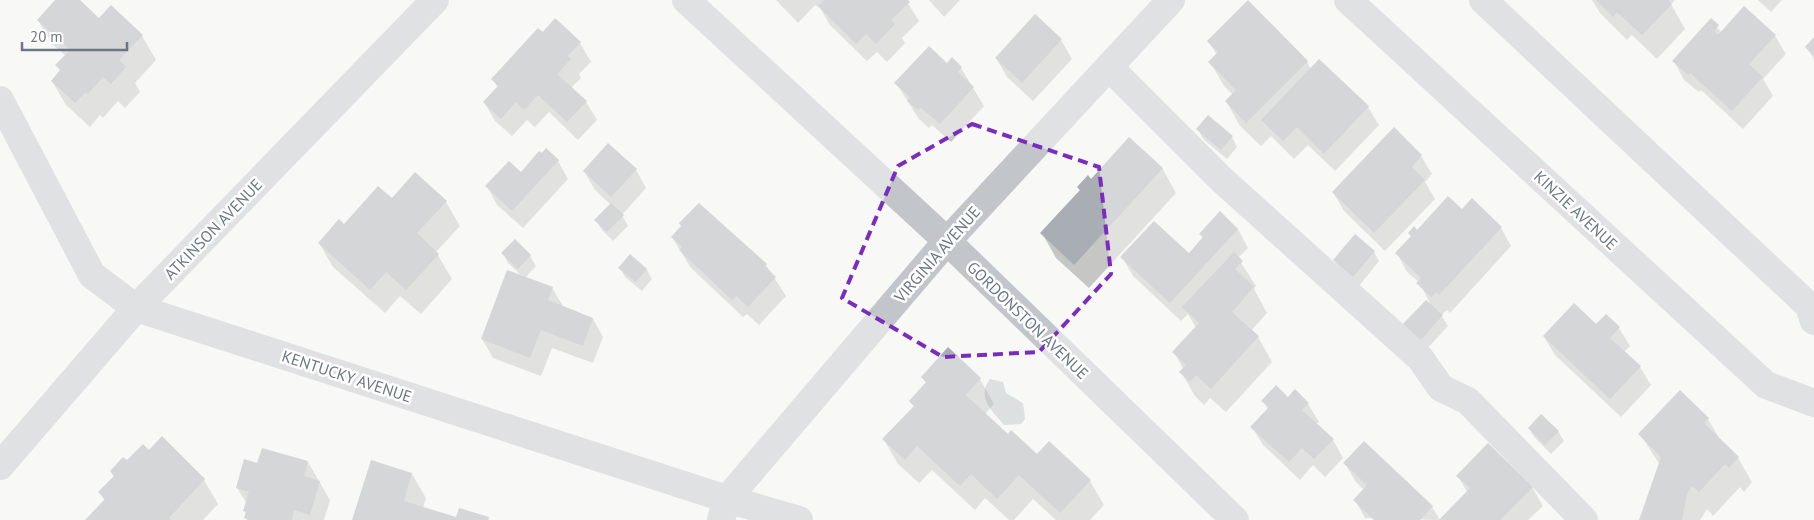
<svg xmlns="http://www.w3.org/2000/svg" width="1814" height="520" viewBox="0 0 1814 520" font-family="'PT Sans',sans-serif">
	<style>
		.water { fill: #bac3c8 }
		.shadow { fill: #0003 }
		.building { fill: #a8aeb4 }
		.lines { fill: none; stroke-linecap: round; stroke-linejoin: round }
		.minor { stroke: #c2c5c9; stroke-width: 28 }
		.tertiary { stroke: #c2c5c9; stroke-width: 28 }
		.marked { fill: none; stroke: #7b2cbf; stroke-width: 4; stroke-dasharray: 10 6; stroke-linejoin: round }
		.labels { text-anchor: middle; stroke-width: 5; stroke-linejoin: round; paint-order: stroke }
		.street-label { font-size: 16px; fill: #6b7784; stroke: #fff }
	</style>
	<rect width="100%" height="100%" fill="#f8f8f6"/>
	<path class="water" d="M990,379L1003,382L1006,393L1023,403L1025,419L1021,424L1004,425C992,411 976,397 990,379Z"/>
	<path class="shadow" d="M57,0H78L99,20L142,36L156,60L135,83L140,92L125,108L118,101L103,118L100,115L90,127L66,105L52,81L61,71L57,65L66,56L52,44L38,20Z
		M776,0H906L919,21L902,38L905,43L887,62L877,52L867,61L830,25L820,8L815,5L798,23Z
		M929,0H960L944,17Z
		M1592,0H1675L1671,4L1685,29L1657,59L1632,35L1627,40L1600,13Z
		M1758,0H1782L1771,12Z
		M1248,2L1307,62L1311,69L1368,107L1379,125L1335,171L1308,145L1294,159L1271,136L1261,146L1240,126L1226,101L1233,95L1224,86L1210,62L1217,55L1208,41Z
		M1744,8L1775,36L1786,54L1763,79L1773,96L1743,129L1701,90L1699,92L1684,80L1674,61L1711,20L1722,33Z
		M1035,16L1061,40L1072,59L1033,101L1007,77L996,58Z
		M555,20L580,43L591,62L579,74L581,78L571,88L586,102L597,120L578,140L549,112L535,127L527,120L512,136L495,121L484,102L498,88L493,79Z
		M1814,38V59L1806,47Z
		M952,59L961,68L984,106L951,142L932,125L929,128L919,119L896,83L948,64Z
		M1198,129L1232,137L1237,147L1227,159L1203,139Z
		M1394,129L1421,156L1432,174L1425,182L1435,199L1385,251L1344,211L1333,192Z
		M558,161L568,179L523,228L497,205L487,186Z
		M1162,168L1176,193L1089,288L1056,258L1042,233L1091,180Z
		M636,170L646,188L622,215L628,226L613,241L602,230L596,220L611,205L595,190L584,171Z
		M446,202L460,226L436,252L452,279L421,314L400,296L385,313L333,267L319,243L344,226Z
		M1462,211L1501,228L1511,246L1450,313L1447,310L1441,315L1448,326L1426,350L1404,325L1431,305L1419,282L1407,272L1397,253L1412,237L1409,233L1417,232Z
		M1238,229L1248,248L1238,258L1256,286L1254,289L1267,313L1251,331L1258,337L1272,362L1226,412L1210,398L1204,405L1195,396L1181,372L1184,370L1174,352L1196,328L1188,314L1181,321L1133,276L1122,257L1189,254L1203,239L1201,234Z
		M672,237L766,265L786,296L759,325L747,314L743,317L691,268Z
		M515,241L530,256L536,266L525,278L552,288L563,306L593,319L603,337L593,363L552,348L541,376L493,358L482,339L523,277L508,263L503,253Z
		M1374,252L1379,261L1359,286L1340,270L1334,260Z
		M630,255L647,270L652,279L642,291L625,277L620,268Z
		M1606,315L1619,328L1630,346L1624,352L1640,367L1651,385L1621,417L1555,355L1544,337L1597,326Z
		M948,349L980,379L994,404L985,414L1008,436L1037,456L1090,481L1104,505L1090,520H1056L1033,499L1014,520H1009L985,498L975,510L932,470L919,483L898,464L884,440L914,407L910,401L926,383L923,377Z
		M1288,399L1308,404L1319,422L1316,424L1333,440L1343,458L1325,477L1313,465L1300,480L1263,445L1252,427L1268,410L1263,401Z
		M1708,419L1721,441L1738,458L1752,482L1744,492L1740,487L1713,516L1707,509L1700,520H1640L1660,465L1640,434Z
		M1529,429L1558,431L1564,441L1551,454L1535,438Z
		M1364,442L1432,507L1440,520L1365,518L1355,500L1364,490L1355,481L1345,463Z
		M149,452L204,480L218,504L203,520H87L105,501L100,493L114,477L111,472Z
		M308,462L330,500L324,520H247L245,511L247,504L237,488L258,464Z
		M412,474L426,498L423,508L457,519L488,518L489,520H353Z
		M1458,476L1532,487L1543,506L1528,520H1441L1467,492Z"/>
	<path class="building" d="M55,0H80L99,18L111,5L143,35L119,60L126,67L111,84L103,77L88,94L86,92L75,103L51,81L60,70L55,65L70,50L37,20Z
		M824,0H908L910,2L891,20L895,24L876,44L866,34L856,44L818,6Z
		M1248,0L1308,61L1246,123L1225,101L1236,90L1208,62L1218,52L1207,41Z
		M1596,0H1668L1672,4L1642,35L1617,12L1613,17Z
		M1744,6L1776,35L1749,64L1763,77L1732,111L1690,73L1688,75L1672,61L1711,18L1719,25L1714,31L1718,35Z
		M1035,14L1062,39L1022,83L995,58Z
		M555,18L581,42L568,56L571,59L557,74L587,101L567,122L538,95L524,110L516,102L501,119L483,102L498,86L491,79L538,28L543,32Z
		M1814,37V56L1805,47Z
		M929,46L947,63L952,57L962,67L958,72L974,87L940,124L921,108L918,110L907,101L910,97L894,83Z
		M1319,59L1369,106L1324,154L1297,127L1283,141L1261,120Z
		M1208,115L1233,136L1221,150L1196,129Z
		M1394,127L1422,155L1412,167L1425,180L1374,233L1332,192Z
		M1129,137L1163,168L1074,265L1040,233L1080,190L1077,187L1088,175L1091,179Z
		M608,143L637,169L611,197L583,171Z
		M546,148L559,160L512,211L485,186L509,161L521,172L539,151L542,153Z
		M415,172L447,201L417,233L439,254L406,290L386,272L370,290L318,243L339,219L344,224L378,186L392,198Z
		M1448,196L1462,209L1472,198L1502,227L1439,295L1436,292L1431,297L1416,283L1421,278L1395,253L1411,236L1408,233L1414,226L1417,230Z
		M611,203L624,215L607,232L594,220Z
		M699,203L767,264L765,266L776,277L748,307L736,296L732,300L679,250L682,247L671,237L681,226L679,223Z
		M1220,211L1238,229L1170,303L1120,257L1154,221L1189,253L1203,237L1199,234Z
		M1355,234L1375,251L1353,277L1333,260Z
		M515,239L531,255L518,269L501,253Z
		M1234,252L1243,261L1235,269L1254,287L1232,312L1259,336L1211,389L1196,375L1190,382L1179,372L1186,365L1172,352L1199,323L1182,307Z
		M630,254L647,269L636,282L618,268Z
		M507,270L553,287L548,300L593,318L583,346L541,330L530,358L481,339Z
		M1426,300L1443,315L1420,341L1402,325Z
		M1574,303L1596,324L1606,314L1620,327L1610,338L1641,366L1610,399L1543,336Z
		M948,347L981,378L966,395L1008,434L1011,430L1037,454L1049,441L1091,480L1060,513L1019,475L997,499L971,474L960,486L917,446L905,460L882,439L914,406L909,401L926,382L921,377Z
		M1276,385L1288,397L1295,389L1309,403L1302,410L1334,439L1314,459L1302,448L1289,462L1250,427L1269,407L1261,401Z
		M1680,390L1709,418L1704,423L1739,457L1729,468L1725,464L1699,492L1692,486L1687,494L1682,520H1639L1661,457L1638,434Z
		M1541,414L1559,431L1545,445L1528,428Z
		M162,436L205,479L169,518L171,520H85L105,499L98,492L114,476L110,471L123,457L127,460L143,444L149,450Z
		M1364,441L1433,506L1420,520H1374L1353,500L1367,485L1343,463Z
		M1488,443L1533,487L1500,520H1439L1470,488L1456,476Z
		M262,448L308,461L304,476L320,481L310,515L294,510L292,520H249L244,518L246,512L243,511L249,492L236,488L244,459L257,463Z
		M371,460L412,473L404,501L456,517L459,508L489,517L488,520H352Z"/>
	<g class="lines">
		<path class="minor" d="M686,0L947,241L1235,520
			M1348,0L1766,385L1814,403
			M1483,0L1809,306L1814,321
			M1109,67L1221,179L1420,358L1441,388L1468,401L1584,520
			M0,100L92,275L136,308L727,499L799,520
			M0,466L136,308L435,0"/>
		<path class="tertiary" d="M721,520L727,499L947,241L1171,0"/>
	</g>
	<path d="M0 0H1814V520H0ZM972,124L1099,167L1111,274L1039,352L943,357L842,298L898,166Z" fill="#f8f8f6" fill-opacity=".55" fill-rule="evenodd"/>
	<path class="marked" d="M972,124L1099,167L1111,274L1039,352L943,357L842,298L898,166Z"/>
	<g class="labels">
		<g class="street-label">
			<text transform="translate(1576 210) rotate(43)" y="6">KINZIE AVENUE</text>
			<text transform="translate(213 229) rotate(-46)" y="6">ATKINSON AVENUE</text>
			<text transform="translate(937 254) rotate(-49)" y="6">VIRGINIA AVENUE</text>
			<text transform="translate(1028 320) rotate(44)" y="6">GORDONSTON AVENUE</text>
			<text transform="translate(347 376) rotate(18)" y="6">KENTUCKY AVENUE</text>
		</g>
	</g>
	<path d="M22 42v8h105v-8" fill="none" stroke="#6b7784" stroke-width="2.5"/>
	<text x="30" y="42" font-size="15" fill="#6b7784" stroke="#ffffff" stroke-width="4" paint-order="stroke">20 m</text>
</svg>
